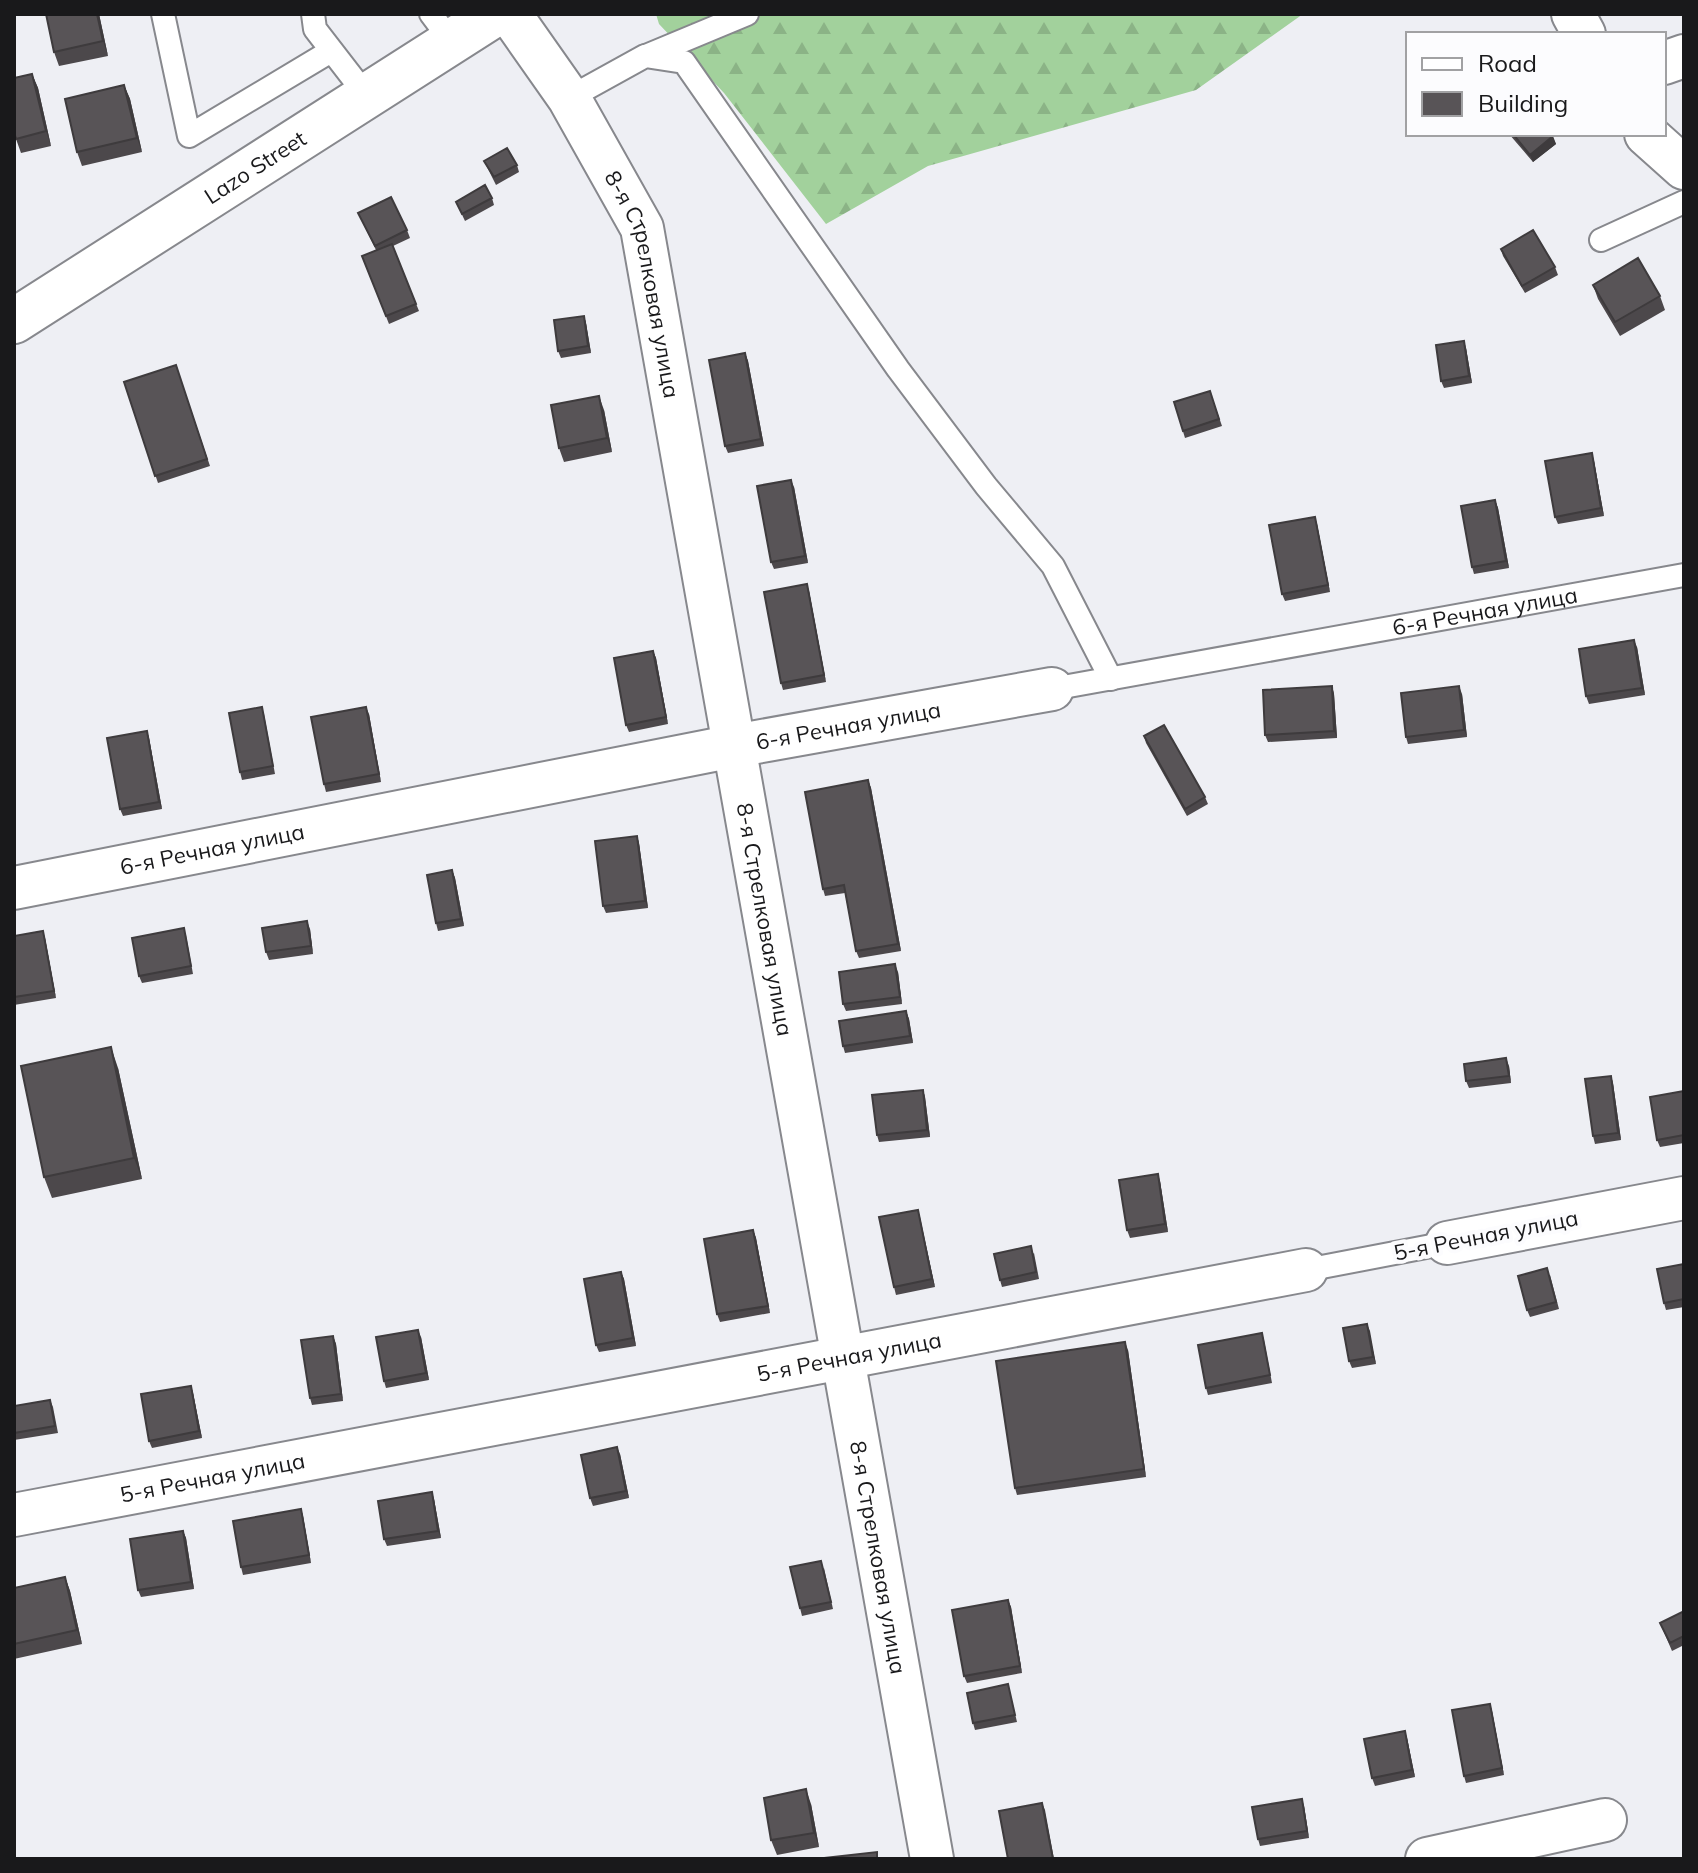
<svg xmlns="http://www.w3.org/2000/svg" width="1698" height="1873" viewBox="0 0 1698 1873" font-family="Mulish,sans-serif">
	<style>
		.forest { fill: url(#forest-firs) }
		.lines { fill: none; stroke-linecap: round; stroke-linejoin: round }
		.lane-casing { stroke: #87888d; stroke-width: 26 }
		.street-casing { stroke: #87888d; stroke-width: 46 }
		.secondary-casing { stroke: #87888d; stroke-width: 48 }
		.lane { stroke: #fff; stroke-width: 22 }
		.street { stroke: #fff; stroke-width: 42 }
		.secondary { stroke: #fff; stroke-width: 44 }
		.wall { fill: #4c484b }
		.shaded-wall { fill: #3e3b3d }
		.building { fill: #585457; stroke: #3e3b3d; stroke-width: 2 }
		.labels { text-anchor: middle; stroke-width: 8; stroke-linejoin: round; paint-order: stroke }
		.street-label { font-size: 22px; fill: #19191b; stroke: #fcfcfe }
	</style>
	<defs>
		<pattern id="forest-firs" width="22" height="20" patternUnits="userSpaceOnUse" patternTransform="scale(2)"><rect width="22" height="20" fill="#a2d19c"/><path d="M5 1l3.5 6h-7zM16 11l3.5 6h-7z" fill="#8bb386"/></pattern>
	</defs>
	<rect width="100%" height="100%" fill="#eeeff4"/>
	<path class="forest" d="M656,14H1303L1196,90L928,166L826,224L724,93L659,24Z"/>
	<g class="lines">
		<g class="lane-casing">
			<g id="lane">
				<path d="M163,14L189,136L331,51"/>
				<path d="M313,14L315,29L366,95"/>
				<path d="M431,14L452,42"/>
				<path d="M646,56L747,14"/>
				<path d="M569,98L645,56L684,62L898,369L986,486L1053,566L1111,679"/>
				<path d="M1601,240L1684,202"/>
				<path id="s1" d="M1052,689L1684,575"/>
				<path d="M1306,1270L1447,1243"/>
			</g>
		</g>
		<g class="street-casing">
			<g id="street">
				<path id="s2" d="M510,14L569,98L642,228L932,1859"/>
				<path d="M1573,14L1584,34"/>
				<path d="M1664,63L1684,56"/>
				<path d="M1646,134L1684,168"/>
				<path id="s3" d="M14,888L734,746L1052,689"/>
				<path d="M1447,1243L1684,1198"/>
				<path id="s4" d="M14,1515L1306,1270"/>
				<path d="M1427,1859L1605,1820"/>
			</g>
		</g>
		<g class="secondary-casing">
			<g id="secondary">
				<path id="s5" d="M14,321L495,14"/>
			</g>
		</g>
		<use href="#lane" class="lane"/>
		<use href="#street" class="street"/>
		<use href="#secondary" class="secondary"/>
	</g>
	<path class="wall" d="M99,14L108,56L59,66L54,52Z
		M32,74L38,88L51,146L21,153L16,139Z
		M124,85L130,99L142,152L82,166L77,152Z
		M1509,134H1551L1556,144L1533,162Z
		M484,161L517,165L519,172L496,185Z
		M492,198L494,205L465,221L456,202Z
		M358,213L407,230L410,238L393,246L419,311L389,324L362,256L376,250Z
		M1501,249L1555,267L1558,275L1525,293L1503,256Z
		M1593,285L1660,296L1665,310L1620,336L1598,299Z
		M584,316L586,323L591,353L561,358L558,351Z
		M1466,348L1472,383L1444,388L1441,381Z
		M745,353L748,361L764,446L728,453L725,446Z
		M176,365L210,466L158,483L124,382Z
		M1210,391L1222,426L1185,438L1174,402Z
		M604,410L612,452L564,462L559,448Z
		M1594,461L1604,516L1558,524L1555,517Z
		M794,487L808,563L774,569L771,562Z
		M1495,500L1498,508L1509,568L1474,574L1472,567Z
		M1317,524L1330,592L1285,601L1282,594Z
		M809,591L826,682L783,690L781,683Z
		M1637,647L1645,695L1589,704L1586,696Z
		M653,651L656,658L668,724L629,732L626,725Z
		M1332,686L1334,694L1337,738L1268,742L1265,735Z
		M1462,694L1467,737L1408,744L1406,737Z
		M264,714L275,774L242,780L240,772Z
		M369,714L381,782L326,792L324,784Z
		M147,731L149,738L162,809L123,816L120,809Z
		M1144,736L1205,797L1208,804L1187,816L1146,743Z
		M868,780L871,788L901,951L859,958L856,951L845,893L825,896L823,889Z
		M637,836L639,843L648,908L606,913L603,906Z
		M452,870L455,878L464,926L438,931L436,923Z
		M310,929L313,954L269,960L266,952Z
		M186,935L193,974L142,983L139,976Z
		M14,936L45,938L56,998L14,1005Z
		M898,972L902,1004L846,1011L843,1004Z
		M906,1011L909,1019L913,1043L845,1053L843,1046Z
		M1509,1066L1511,1083L1469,1088L1466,1081Z
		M118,1068L142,1179L52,1198L44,1177Z
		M1611,1076L1613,1083L1621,1140L1595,1144L1593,1136Z
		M923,1090L925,1097L930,1137L879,1142L877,1135Z
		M1684,1091V1143L1660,1147L1657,1140Z
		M1160,1181L1168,1232L1130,1238L1127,1230Z
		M918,1210L935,1287L896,1295L894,1287Z
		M753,1230L756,1238L770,1313L720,1322L717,1314Z
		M1034,1253L1039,1279L1002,1287L1000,1280Z
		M1684,1264V1307L1666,1310L1664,1303Z
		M621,1272L624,1279L636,1346L599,1352L596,1345Z
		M1550,1275L1559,1309L1530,1317L1527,1310Z
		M1367,1324L1376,1364L1352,1368L1349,1361Z
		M1262,1333L1264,1340L1272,1383L1208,1395L1206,1388Z
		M333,1336L336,1344L343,1401L312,1405L310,1398Z
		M421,1337L429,1380L386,1388L384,1381Z
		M1128,1350L1146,1477L1017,1495L1015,1488Z
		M191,1386L193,1393L202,1438L152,1448L149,1441Z
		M50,1400L53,1407L58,1433L14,1440V1406Z
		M620,1454L629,1498L593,1506L590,1498Z
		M434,1499L441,1538L387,1546L384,1539Z
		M301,1509L303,1516L311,1563L243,1575L241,1567Z
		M183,1531L186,1538L194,1589L141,1597L138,1590Z
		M824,1568L833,1609L802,1616L800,1608Z
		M65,1577L70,1591L82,1644L14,1659V1588Z
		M1008,1600L1011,1607L1022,1673L967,1683L964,1676Z
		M1684,1611V1645L1672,1651L1660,1623Z
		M1008,1684L1017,1722L975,1730L973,1723Z
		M1490,1704L1492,1711L1504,1775L1466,1783L1464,1776Z
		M1407,1738L1415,1777L1375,1786L1372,1778Z
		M811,1804L819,1847L777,1855L771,1840Z
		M1304,1806L1309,1838L1260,1846L1258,1839Z"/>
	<path class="shaded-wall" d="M97,14H99L108,56L103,41Z
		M32,74L38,88L51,146L46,131Z
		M124,85L130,99L142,152L137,138Z
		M1553,136L1556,144L1533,162L1530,155Z
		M584,316L586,323L591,353L588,346Z
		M1464,341L1466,348L1472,383L1469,376Z
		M745,353L748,361L764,446L761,439Z
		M599,396L604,410L612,452L607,438Z
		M1592,453L1594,461L1604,516L1601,508Z
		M791,480L794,487L808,563L805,556Z
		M1495,500L1498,508L1509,568L1506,561Z
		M1315,517L1317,524L1330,592L1328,585Z
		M807,584L809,591L826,682L824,675Z
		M1634,640L1637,647L1645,695L1642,688Z
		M653,651L656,658L668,724L666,717Z
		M1332,686L1334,694L1337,738L1334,731Z
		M1459,686L1462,694L1467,737L1464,730Z
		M366,707L369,714L381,782L379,774Z
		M147,731L149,738L162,809L159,802Z
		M868,780L871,788L901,951L898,944Z
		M637,836L639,843L648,908L645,901Z
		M452,870L455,878L464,926L461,919Z
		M307,921L310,929L313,954L311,946Z
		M43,931L45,938L56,998L54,991Z
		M895,964L898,972L902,1004L900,997Z
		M906,1011L909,1019L913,1043L910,1036Z
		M111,1047L118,1068L142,1179L134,1158Z
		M1506,1058L1509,1066L1511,1083L1509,1076Z
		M1611,1076L1613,1083L1621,1140L1618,1133Z
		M923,1090L925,1097L930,1137L927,1130Z
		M1158,1174L1160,1181L1168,1232L1165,1224Z
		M918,1210L920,1217L935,1287L932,1279Z
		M753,1230L756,1238L770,1313L768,1306Z
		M621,1272L624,1279L636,1346L633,1338Z
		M1367,1324L1370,1331L1376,1364L1373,1357Z
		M418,1330L421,1337L429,1380L426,1373Z
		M333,1336L336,1344L343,1401L341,1394Z
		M1125,1342L1128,1350L1146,1477L1144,1469Z
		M191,1386L193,1393L202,1438L199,1431Z
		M617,1447L620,1454L629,1498L626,1491Z
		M432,1492L434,1499L441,1538L438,1531Z
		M301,1509L303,1516L311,1563L309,1555Z
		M183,1531L186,1538L194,1589L191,1582Z
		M65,1577L70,1591L82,1644L77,1630Z
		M1008,1600L1011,1607L1022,1673L1020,1666Z
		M1490,1704L1492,1711L1504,1775L1502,1768Z
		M1405,1731L1407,1738L1415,1777L1412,1770Z
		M806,1789L811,1804L819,1847L814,1833Z
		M1302,1799L1304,1806L1309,1838L1307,1831Z
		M1042,1803L1045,1810L1054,1859H1053Z"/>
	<path class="building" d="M46,14H97L103,41L54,52Z
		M32,74L46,131L16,139L14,132V78Z
		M124,85L137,138L77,152L65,99Z
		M1513,134H1551L1553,136L1530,155Z
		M507,148L517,165L494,177L484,161Z
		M485,185L492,198L462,214L456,202Z
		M391,197L407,230L375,246L358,213Z
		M1533,230L1555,267L1522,286L1501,249Z
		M392,244L416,304L386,316L362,256Z
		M1638,258L1660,296L1615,322L1593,285Z
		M584,316L588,346L558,351L554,320Z
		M1464,341L1469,376L1441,381L1436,345Z
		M745,353L761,439L725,446L709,360Z
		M176,365L207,459L155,476L124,382Z
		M1210,391L1219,419L1183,431L1174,402Z
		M599,396L607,438L559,448L551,405Z
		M1592,453L1601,508L1555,517L1545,461Z
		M791,480L805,556L771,562L757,486Z
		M1495,500L1506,561L1472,567L1461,506Z
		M1315,517L1328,585L1282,594L1269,525Z
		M807,584L824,675L781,683L764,592Z
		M1634,640L1642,688L1586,696L1579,649Z
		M653,651L666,717L626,725L614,658Z
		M1332,686L1334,731L1265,735L1263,690Z
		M1459,686L1464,730L1406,737L1401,693Z
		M262,707L273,766L240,772L229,713Z
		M366,707L379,774L324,784L311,717Z
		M1164,725L1205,797L1185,809L1144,736Z
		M147,731L159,802L120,809L107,738Z
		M868,780L898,944L856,951L844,885L823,889L805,792Z
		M637,836L645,901L603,906L595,841Z
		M452,870L461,919L436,923L427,875Z
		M307,921L311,946L266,952L262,928Z
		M184,928L191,966L139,976L132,938Z
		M43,931L54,991L14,997V936Z
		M895,964L900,997L843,1004L839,972Z
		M906,1011L910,1036L843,1046L839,1021Z
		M111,1047L134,1158L44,1177L21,1066Z
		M1506,1058L1509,1076L1466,1081L1464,1064Z
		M1611,1076L1618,1133L1593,1136L1585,1079Z
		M923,1090L927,1130L877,1135L872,1095Z
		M1684,1091V1135L1657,1140L1650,1097Z
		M1158,1174L1165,1224L1127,1230L1119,1180Z
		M918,1210L932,1279L894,1287L879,1217Z
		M753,1230L768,1306L717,1314L704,1239Z
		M1031,1246L1036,1272L1000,1280L994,1254Z
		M1684,1264V1299L1664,1303L1657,1269Z
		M1547,1268L1556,1302L1527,1310L1518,1276Z
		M621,1272L633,1338L596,1345L584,1279Z
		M1367,1324L1373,1357L1349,1361L1343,1328Z
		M418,1330L426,1373L384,1381L376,1337Z
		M1262,1333L1270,1375L1206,1388L1198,1345Z
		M333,1336L341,1394L310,1398L301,1340Z
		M1125,1342L1144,1469L1015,1488L996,1361Z
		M191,1386L199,1431L149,1441L141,1394Z
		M50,1400L55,1426L14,1433V1406Z
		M617,1447L626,1491L590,1498L581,1455Z
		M432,1492L438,1531L384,1539L378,1501Z
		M301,1509L309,1555L241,1567L233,1521Z
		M183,1531L191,1582L138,1590L130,1539Z
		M821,1561L831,1602L800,1608L790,1567Z
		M65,1577L77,1630L14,1644V1588Z
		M1008,1600L1020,1666L964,1676L952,1610Z
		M1684,1611V1636L1670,1643L1660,1623Z
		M1008,1684L1015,1715L973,1723L967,1693Z
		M1490,1704L1502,1768L1464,1776L1452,1710Z
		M1405,1731L1412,1770L1372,1778L1364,1739Z
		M806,1789L814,1833L771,1840L764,1798Z
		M1302,1799L1307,1831L1258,1839L1252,1807Z
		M1042,1803L1053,1859H1008L999,1811Z
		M877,1852V1859H825V1858Z"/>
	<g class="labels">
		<g class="street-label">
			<text dy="8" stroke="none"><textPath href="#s5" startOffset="286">Lazo Street</textPath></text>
			<text dy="8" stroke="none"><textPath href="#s2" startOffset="306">8-я Стрелковая улица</textPath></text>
			<text dy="8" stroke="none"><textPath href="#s1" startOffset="440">6-я Речная улица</textPath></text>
			<text dy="8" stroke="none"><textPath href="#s3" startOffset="850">6-я Речная улица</textPath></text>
			<text dy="8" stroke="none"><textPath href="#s3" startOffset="202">6-я Речная улица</textPath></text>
			<text dy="8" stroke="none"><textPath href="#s2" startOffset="954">8-я Стрелковая улица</textPath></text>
			<text transform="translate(1486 1235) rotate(-11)" y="8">5-я Речная улица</text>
			<text dy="8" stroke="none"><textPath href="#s4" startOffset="850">5-я Речная улица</textPath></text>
			<text dy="8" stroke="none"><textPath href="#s4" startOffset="202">5-я Речная улица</textPath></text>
			<text dy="8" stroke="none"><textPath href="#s2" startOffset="1602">8-я Стрелковая улица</textPath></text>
		</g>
	</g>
	<rect width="1698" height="1873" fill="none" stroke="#19191b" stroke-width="32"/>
	<rect x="1406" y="32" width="260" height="104" fill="#fcfcfe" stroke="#a1a1a3" stroke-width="2"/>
	<rect x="1422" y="58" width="40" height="12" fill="#ffffff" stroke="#a1a1a3" stroke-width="2"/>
	<text x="1478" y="72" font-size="24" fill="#19191b">Road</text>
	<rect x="1422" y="92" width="40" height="24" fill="#585457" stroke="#a1a1a3" stroke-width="2"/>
	<text x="1478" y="112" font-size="24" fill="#19191b">Building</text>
</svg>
